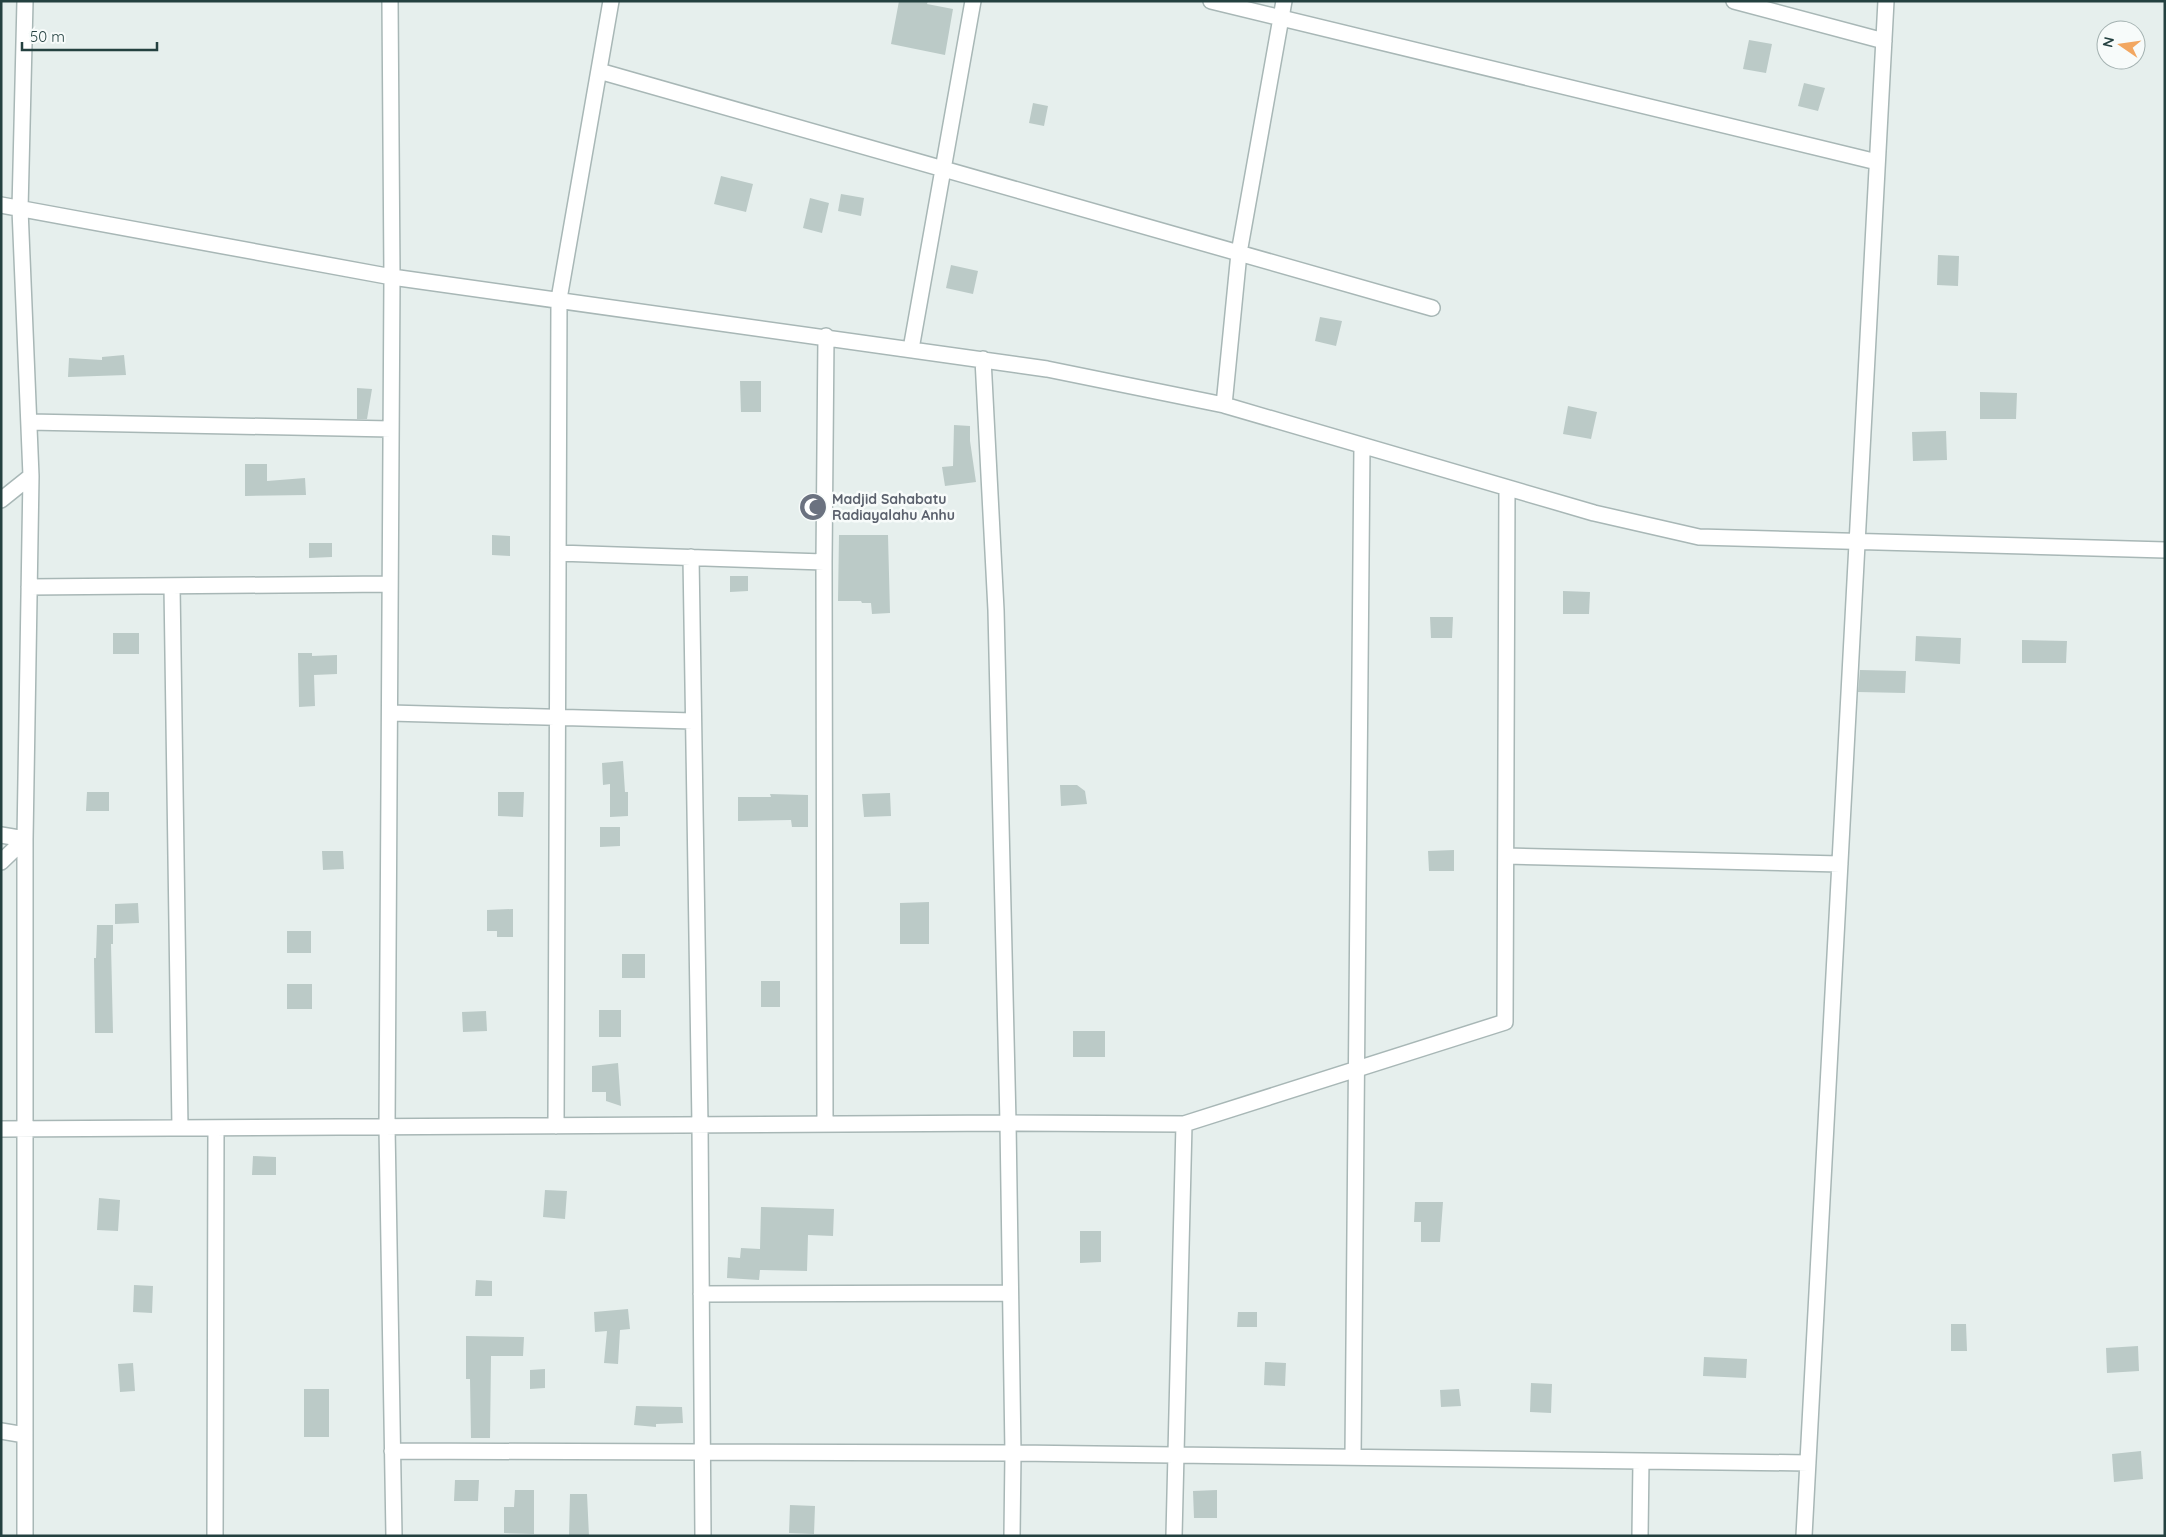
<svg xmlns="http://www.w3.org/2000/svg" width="2166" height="1537" viewBox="0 0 2166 1537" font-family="Quicksand,sans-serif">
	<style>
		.building { fill: #bbcac7 }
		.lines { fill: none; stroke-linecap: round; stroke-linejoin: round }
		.street-casing { stroke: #a8b7b6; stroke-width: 18 }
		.street { stroke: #fff; stroke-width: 15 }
		.labels { text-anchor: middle; stroke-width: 5; stroke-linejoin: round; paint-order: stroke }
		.worship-label { font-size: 14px; font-weight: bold; fill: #5b616d; stroke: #f7fbfa; text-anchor: start }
	</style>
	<rect width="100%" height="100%" fill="#e6efed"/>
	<path class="building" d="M899,1H928L927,4L953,9L945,55L891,44Z
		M1749,40L1772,44L1766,73L1743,69Z
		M1804,83L1825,88L1818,111L1798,106Z
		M1033,103L1048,106L1044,126L1029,123Z
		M721,176L753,184L746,212L714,204Z
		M841,194L864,198L861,216L838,211Z
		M810,198L829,203L822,233L803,228Z
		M1938,255L1959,256L1958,286L1937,285Z
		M951,265L978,271L973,294L946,288Z
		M1320,317L1342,321L1336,346L1315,341Z
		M124,355L126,375L68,377L69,358L102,360V357Z
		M740,381H761V412H741Z
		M357,388L372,389L367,419H357Z
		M1980,392L2017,393L2016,419H1980Z
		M1568,406L1597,412L1591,439L1563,434Z
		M954,425L970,426V441L976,482L945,486L942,467L953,466Z
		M1946,431L1947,460L1913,461L1912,432Z
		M245,464H267V481L305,478L306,495L245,496Z
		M492,535L510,536V556L492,555Z
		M839,535H888L890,613L872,614L871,603H862L861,601H838Z
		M309,543H332V557L309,558Z
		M730,576H748V591L730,592Z
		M1563,591L1590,592L1589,614H1563Z
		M1430,617H1453L1452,638H1431Z
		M113,633H139V654H113Z
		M1916,636L1961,638L1960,664L1915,661Z
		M2022,640L2067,641L2066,663H2022Z
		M298,653H312V656L337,655V674L314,675L315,706L299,707Z
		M1860,670L1906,671L1905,693L1858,692Z
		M623,761L625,792H628V816L610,817V784L603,785L602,763Z
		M1060,785H1077L1085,791L1087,804L1061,806Z
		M87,792H109V811H86Z
		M498,792H524L523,817L498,816Z
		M890,793L891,816L864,817L862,794Z
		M770,794L808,795V827H792L791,820L738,821V797H771Z
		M600,827H620V846L600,847Z
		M1454,850V871H1429L1428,851Z
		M322,851H343L344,869L323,870Z
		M929,902V944H900V903Z
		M138,903L139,923L115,924V904Z
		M513,909V937H497V931H487V910Z
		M97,925H113V944H111L113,1033H95L94,958H96Z
		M287,931H311V953H287Z
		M622,954H645V978H622Z
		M761,981H780V1007H761Z
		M287,984H312V1009H287Z
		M599,1010H621V1037H599Z
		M486,1011L487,1031L463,1032L462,1012Z
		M1073,1031H1105V1057H1073Z
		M618,1063L621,1106L606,1101V1092H592V1066Z
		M253,1156L276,1157V1175H252Z
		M545,1190L567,1191L565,1219L543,1217Z
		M99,1198L120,1200L118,1231L97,1230Z
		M1415,1202H1443L1440,1242H1421V1222H1414Z
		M761,1207L834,1209L833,1236L808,1235L807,1271L760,1270L759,1280L727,1278L728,1257L740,1258L741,1248L760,1249Z
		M1080,1231H1101V1262L1080,1263Z
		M476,1280L492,1281V1296H475Z
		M134,1285L153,1286L152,1313L133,1312Z
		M628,1309L630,1329L620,1330L618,1364L604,1363L607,1331L595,1332L594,1312Z
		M1238,1312H1257V1327H1237Z
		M1951,1324H1966L1967,1351H1951Z
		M466,1336L524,1337L523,1356H491L490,1438H471L470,1379H466Z
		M2138,1346L2139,1371L2107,1373L2106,1348Z
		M1704,1357L1747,1359L1746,1378L1703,1376Z
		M1265,1362L1286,1363L1285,1386L1264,1385Z
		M133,1363L135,1391L120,1392L118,1364Z
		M545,1369V1388L530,1389V1370Z
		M1531,1383L1552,1384L1551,1413L1530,1412Z
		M304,1389H329V1437H304Z
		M1459,1389L1461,1406L1441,1407L1440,1390Z
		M636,1406L682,1407L683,1423L656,1424V1427L634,1425Z
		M2141,1451L2143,1479L2114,1482L2112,1454Z
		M455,1480H479L478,1501H454Z
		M515,1490H534V1534L504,1533V1507H514Z
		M1217,1490V1518H1194L1193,1491Z
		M570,1494H587L589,1536H569Z
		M790,1505L815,1506L814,1534L789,1533Z"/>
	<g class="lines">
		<g class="street-casing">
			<path id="street" d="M25,1L20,209L31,476L25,839V1536
				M390,1L392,277L387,1127L394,1536
				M1211,1L1877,162
				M1734,1L1884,41
				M599,71L1432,308
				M1,205L392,277L1047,369L1224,405L1594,513L1699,537L2165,550
				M911,349L973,1
				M983,359L996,610L1008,1123L1013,1453L1012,1536
				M1224,405L1239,253L1284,1
				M29,422L391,429
				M1,500L31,476
				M558,553L824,562
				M691,557L700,1125L703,1536
				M172,586L180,1128
				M29,587L390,584
				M390,713L693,721
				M1,835L25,839
				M1506,856L1840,864
				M1,862L25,839
				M825,1124L824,562L826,336
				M556,1126L559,299L611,1
				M1,1129L1008,1123L1184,1124L1505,1022L1507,488
				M701,1294L1010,1293
				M1,1431L25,1435
				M392,1451L1013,1453L1808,1463
				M1353,1457L1362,446
				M215,1536L216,1128
				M1174,1536L1184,1124
				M1640,1536L1641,1461
				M1804,1536L1886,1"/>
		</g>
		<use href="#street" class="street"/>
	</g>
	<defs>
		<g id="mosque-disc" transform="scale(1.4375)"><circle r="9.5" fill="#6b7280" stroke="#f7fbfa"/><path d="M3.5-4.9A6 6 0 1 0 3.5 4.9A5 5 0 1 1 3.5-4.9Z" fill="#fff"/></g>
	</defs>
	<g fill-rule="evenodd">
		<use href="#mosque-disc" x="813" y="507"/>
	</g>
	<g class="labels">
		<g class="worship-label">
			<text x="832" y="504">Madjid Sahabatu<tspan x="832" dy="16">Radiayalahu Anhu</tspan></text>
		</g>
	</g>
	<rect width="2166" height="1537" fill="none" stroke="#244140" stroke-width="5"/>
	<g transform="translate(2121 45) rotate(283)"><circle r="24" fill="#f7fbfa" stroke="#a3b1b0"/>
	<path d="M0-4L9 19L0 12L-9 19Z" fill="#f2a761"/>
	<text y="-8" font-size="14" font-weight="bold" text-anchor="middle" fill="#244140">N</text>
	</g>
	<path d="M22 42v8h135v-8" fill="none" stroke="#244140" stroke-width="2.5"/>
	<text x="30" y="42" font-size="15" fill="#244140" stroke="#f7fbfa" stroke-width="4" paint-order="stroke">50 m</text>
</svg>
